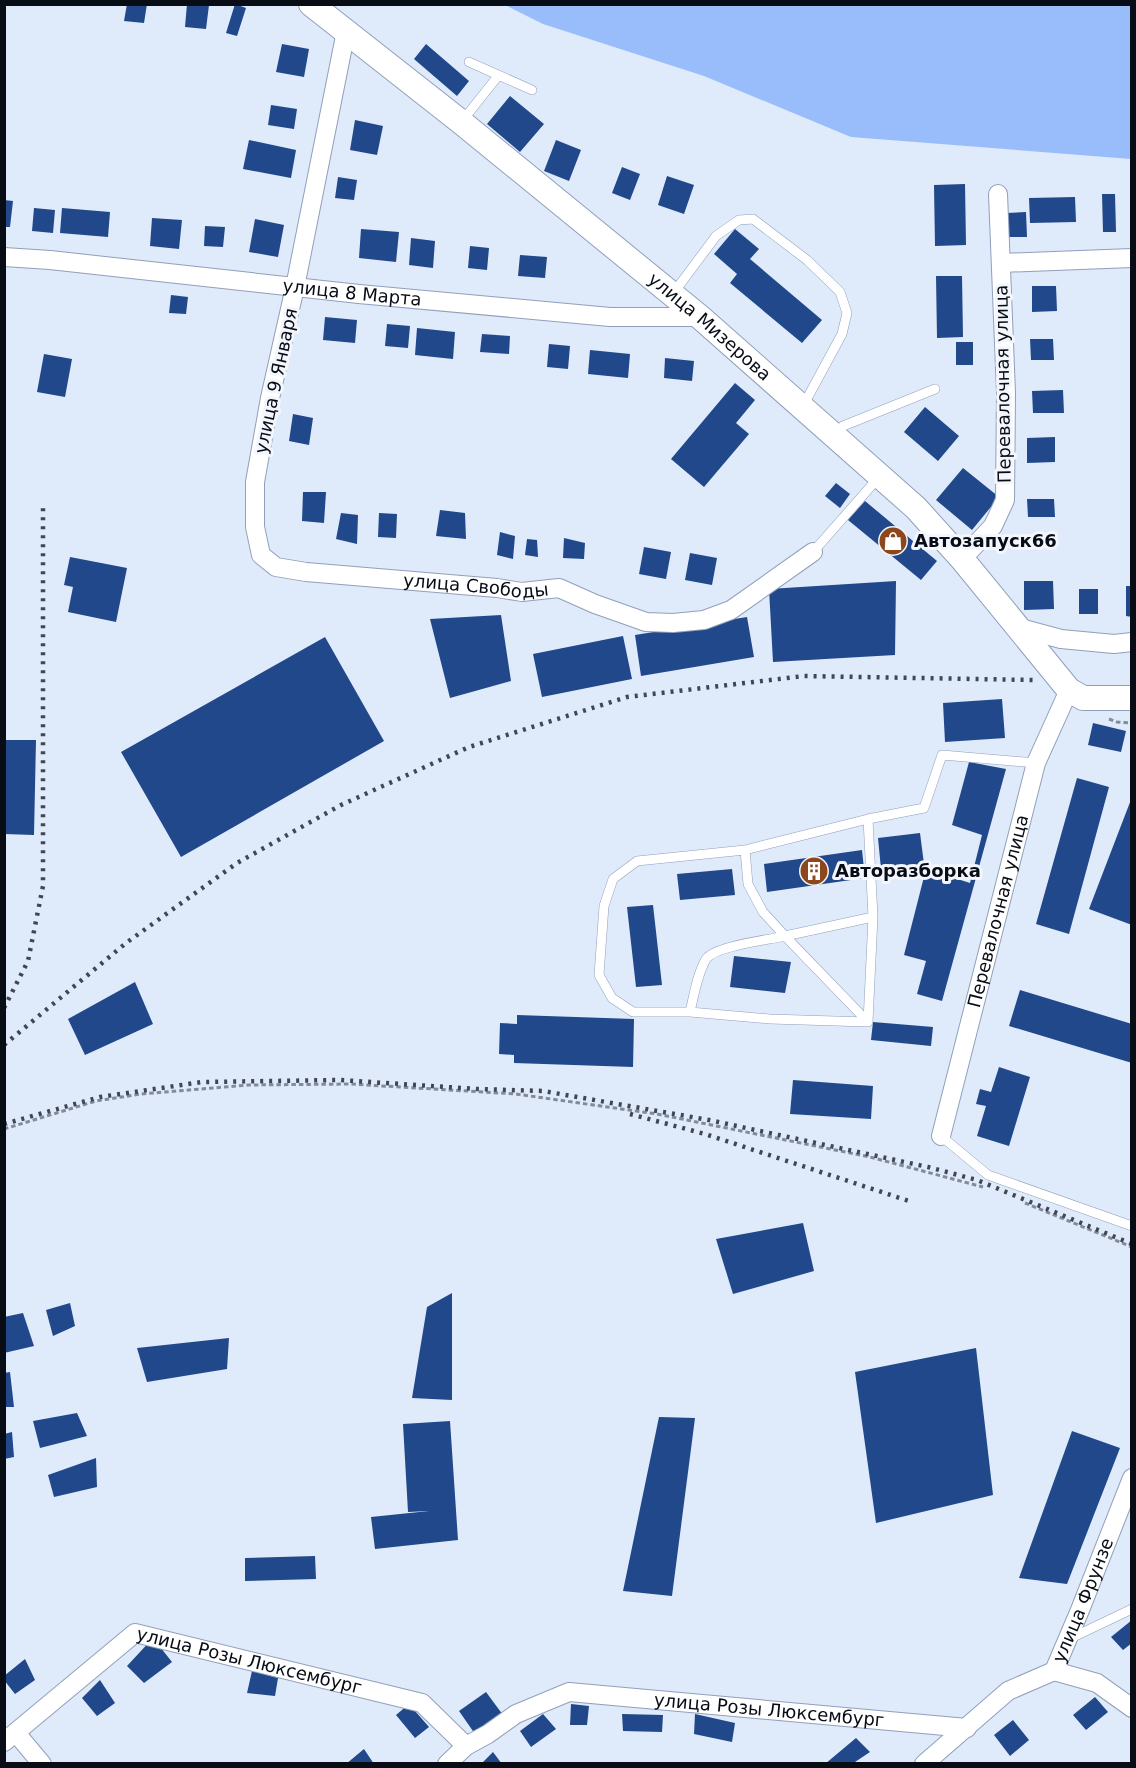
<svg xmlns="http://www.w3.org/2000/svg" width="1136" height="1768" viewBox="0 0 1136 1768" font-family="'DejaVu Sans',sans-serif">
	<style>
		.water { fill: #98bdfa }
		.building { fill: #20488a }
		.lines { fill: none; stroke-linecap: round; stroke-linejoin: round }
		.service-casing { stroke: #90a0ba; stroke-width: 10 }
		.minor-casing { stroke: #90a0ba; stroke-width: 20 }
		.tertiary-casing { stroke: #90a0ba; stroke-width: 26 }
		.path { stroke: #838b99; stroke-width: 3; stroke-dasharray: 4.5 3; stroke-linecap: butt }
		.service { stroke: #fff; stroke-width: 9 }
		.minor { stroke: #fff; stroke-width: 18 }
		.tertiary { stroke: #fff; stroke-width: 24 }
		.rail { stroke: #404752; stroke-width: 4.5; stroke-dasharray: 3 6; stroke-linecap: butt }
		.labels { text-anchor: middle; stroke-width: 6; stroke-linejoin: round; paint-order: stroke }
		.street-label { font-size: 18px; fill: #070c15; stroke: #f3f6fc }
		.poi-label { font-size: 18px; font-weight: bold; fill: #070c15; stroke: #f3f6fc; text-anchor: start }
	</style>
	<rect width="100%" height="100%" fill="#dfeafb"/>
	<path class="water" d="M505,5H1131V159L851,137L704,76L543,24Z"/>
	<path class="building" d="M127,4H147L144,23L124,21Z
		M187,4L209,5L206,29L185,27Z
		M235,4L246,8L237,36L226,33Z
		M282,44L309,49L304,77L276,72Z
		M426,44L469,81L457,96L414,59Z
		M510,96L544,124L520,152L487,124Z
		M271,105L297,109L294,129L268,125Z
		M355,120L383,126L377,155L350,150Z
		M249,140L296,150L291,178L243,169Z
		M556,140L581,150L569,181L544,171Z
		M622,167L640,174L630,200L612,193Z
		M667,176L694,185L684,214L658,205Z
		M338,177L357,180L354,200L335,198Z
		M965,184L966,245L935,246L934,185Z
		M1102,194H1115L1116,232H1103Z
		M1075,197L1076,222L1030,223L1029,198Z
		M4,200L13,201L10,227H4Z
		M34,208L55,210L53,233L32,231Z
		M62,208L110,212L108,237L60,233Z
		M1026,212L1027,237H1007L1006,213Z
		M152,218L182,220L179,249L150,246Z
		M255,219L284,225L278,257L249,252Z
		M205,226L225,227L223,247L204,246Z
		M361,229L399,232L396,262L359,258Z
		M735,229L759,249L750,259L822,320L802,343L730,283L737,274L714,254Z
		M411,238L435,241L433,268L409,265Z
		M470,246L489,248L487,270L468,268Z
		M520,255L547,257L545,278L518,276Z
		M936,276H962L963,337L937,338Z
		M1032,286H1056L1057,311L1032,312Z
		M171,295L188,297L186,314L169,313Z
		M325,317L357,320L355,343L323,340Z
		M387,324L410,326L408,348L385,346Z
		M417,328L455,332L453,359L415,355Z
		M482,334L510,336L509,354L480,352Z
		M1030,339H1053L1054,360H1031Z
		M956,342H973V365H956Z
		M549,344L570,346L568,369L547,367Z
		M590,350L630,354L628,378L588,374Z
		M44,354L72,359L65,397L37,392Z
		M665,358L694,361L692,381L664,378Z
		M735,383L755,400L736,423L749,434L704,487L671,459Z
		M1063,390L1064,413H1033L1032,391Z
		M925,407L959,436L938,461L904,432Z
		M293,414L313,418L309,445L289,441Z
		M1055,437V462L1027,463V438Z
		M963,468L999,497L972,530L936,500Z
		M836,483L850,494L840,508L825,496Z
		M303,492H326L324,523L302,521Z
		M1027,499H1054L1055,517H1028Z
		M865,501L937,561L921,580L848,520Z
		M440,510L465,513L466,539L436,536Z
		M341,513L358,515L357,544L336,539Z
		M379,513L397,514L396,538L378,537Z
		M500,532L515,536L513,559L497,555Z
		M564,538L585,543L584,559L563,558Z
		M527,539L537,540L538,557L525,555Z
		M644,547L671,552L666,579L639,574Z
		M690,553L717,558L712,585L685,580Z
		M70,557L127,568L116,622L68,612L73,587L64,585Z
		M896,581L895,655L773,662L769,589Z
		M1024,581H1053L1054,609L1024,610Z
		M1126,586H1132V617L1126,616Z
		M1079,589H1098V614H1079Z
		M501,615L511,681L450,698L430,619Z
		M747,617L754,657L641,676L635,635Z
		M623,636L632,679L542,697L533,654Z
		M325,637L384,741L181,857L121,752Z
		M1002,699L1005,738L945,742L943,703Z
		M1093,723L1126,731L1121,752L1088,745Z
		M4,740H36L34,835L4,834Z
		M969,762L1006,769L942,1001L917,994L926,961L904,955L926,869L970,883L982,835L952,825Z
		M1077,778L1109,787L1069,934L1036,924Z
		M1132,797V925L1089,909Z
		M920,833L924,864L881,869L878,838Z
		M862,850L865,878L767,892L764,864Z
		M732,869L735,895L680,900L677,874Z
		M653,905L662,985L636,987L627,907Z
		M734,956L791,962L785,993L730,987Z
		M135,982L153,1024L85,1055L68,1019Z
		M1020,990L1132,1024V1063L1009,1026Z
		M517,1015L634,1019L633,1067L514,1063V1055L499,1054L500,1023L517,1024Z
		M873,1022L933,1027L931,1046L871,1040Z
		M999,1067L1030,1077L1009,1146L977,1136L986,1106L976,1104L980,1089L991,1092Z
		M793,1080L873,1086L871,1119L790,1114Z
		M803,1223L814,1271L733,1294L716,1239Z
		M452,1293V1400L412,1398L427,1307Z
		M70,1303L75,1326L53,1336L46,1310Z
		M23,1313L34,1346L4,1353V1317Z
		M229,1338L227,1369L147,1382L137,1348Z
		M976,1348L993,1495L876,1523L855,1372Z
		M10,1372L14,1407H4V1373Z
		M77,1413L87,1436L40,1448L33,1421Z
		M659,1417L695,1418L672,1596L623,1591Z
		M450,1421L458,1540L375,1549L371,1517L429,1511L408,1512L403,1424Z
		M1072,1431L1120,1448L1067,1584L1019,1578Z
		M12,1432L14,1457L4,1459V1434Z
		M96,1458L97,1487L54,1497L48,1475Z
		M315,1556L316,1579L245,1581V1558Z
		M1132,1620V1643L1123,1650L1111,1637Z
		M153,1638L172,1662L144,1683L127,1666Z
		M25,1659L35,1680L15,1694L4,1680V1676Z
		M252,1671L278,1678L275,1696L247,1693Z
		M100,1680L115,1703L97,1716L82,1698Z
		M486,1692L503,1715L475,1734L459,1711Z
		M1095,1697L1108,1712L1086,1730L1073,1715Z
		M409,1704L429,1727L415,1738L396,1715Z
		M571,1704L589,1706L587,1725H570Z
		M543,1714L556,1729L531,1747L520,1731Z
		M622,1714L663,1715L662,1732L623,1731Z
		M695,1714L735,1723L732,1742L694,1734Z
		M1013,1720L1029,1740L1010,1756L994,1735Z
		M856,1738L870,1752L852,1764H825Z
		M364,1749L374,1764H346Z
		M493,1752L502,1764H481Z"/>
	<g class="lines">
		<g class="service-casing">
			<path id="service" d="M469,62L532,90
				M463,120L498,76
				M671,293L678,287L716,236L739,220L753,219L807,260L840,292L847,313L842,334L803,406
				M835,435L843,426L935,389
				M813,552L879,477
				M745,850L748,884L763,912L785,936L873,917
				M690,1012C694,995 697,975 706,959C715,946 768,940 785,936L868,1022
				M868,1022L770,1019L690,1012H633L612,998L599,975L604,906L613,879L637,861L745,850L868,819L924,808L942,755L1036,763
				M868,1022L873,917L868,819
				M941,1136L988,1175L1132,1226
				M1069,1639L1132,1609"/>
		</g>
		<g class="minor-casing">
			<g id="minor">
				<path id="s1" d="M346,31L295,287L270,398L255,482V527L261,555L276,567L306,572L497,588L522,592L559,588L595,604L646,622L673,623L704,620L731,610L813,552"/>
				<path id="s2" d="M4,257L50,260L359,294L610,317H700"/>
				<path d="M1001,263L1132,258"/>
				<path d="M962,559L993,526L1005,500L1006,393L998,194"/>
				<path d="M1020,628L1061,639L1114,644L1132,642"/>
				<path id="s3" d="M941,1136L1036,763L1069,690"/>
				<path d="M1054,1671L1097,1683L1132,1708"/>
				<path d="M16,1733L42,1764"/>
				<path id="s4" d="M4,1742L135,1633L422,1703L466,1746"/>
				<path id="s5" d="M447,1764L466,1746L488,1734L516,1714L569,1692L967,1728"/>
				<path id="s6" d="M924,1764L1008,1691L1054,1671L1080,1610L1132,1478"/>
			</g>
		</g>
		<g class="tertiary-casing">
			<g id="tertiary">
				<path id="s7" d="M311,4L461,122L700,317L916,508L962,559L1069,690L1083,698H1132"/>
			</g>
		</g>
		<path class="path" d="M1109,719L1117,722L1132,723
			M4,1129L96,1101L141,1094L248,1085L350,1084L516,1094L657,1114L870,1157L983,1187
			M1025,1203L1132,1247"/>
		<use href="#service" class="service"/>
		<use href="#minor" class="minor"/>
		<use href="#tertiary" class="tertiary"/>
		<path class="rail" d="M4,1008L28,961L43,886V503
			M4,1045L126,943L237,863L341,805L469,747L627,697L804,676L1033,680
			M630,1114L705,1134L909,1201
			M4,1124L100,1097L202,1082L340,1080L477,1089L543,1091L709,1120L928,1167L977,1180L1132,1244"/>
	</g>
	<defs>
		<g id="shop-disc" transform="scale(1.5)"><circle r="9.5" fill="#8c481c" stroke="#f3f6fc"/><path d="M-5-2.5h2.3a2.7 3.5 0 0 1 5.4 0H5L5.5 6h-11ZM-1.5-2.5h3a1.5 2.3 0 0 0-3 0Z" fill="#fff"/></g>
		<g id="building-disc" transform="scale(1.5)"><circle r="9.5" fill="#8c481c" stroke="#f3f6fc"/><path d="M-4-6H4V6H1V3H-1V6H-4ZM-2.5-4.3h1.7v1.8h-1.7ZM.8-4.3h1.7v1.8H.8ZM-2.5-1h1.7V.8h-1.7ZM.8-1h1.7V.8H.8Z" fill="#fff"/></g>
	</defs>
	<g fill-rule="evenodd">
		<use href="#shop-disc" x="893" y="541"/>
		<use href="#building-disc" x="814" y="871"/>
	</g>
	<g class="labels">
		<g class="street-label">
			<text dy="6" stroke="none"><textPath href="#s2" startOffset="350">улица 8 Марта</textPath></text>
			<text dy="6" stroke="none"><textPath href="#s7" startOffset="513">улица Мизерова</textPath></text>
			<text transform="translate(276 381) rotate(-78)" y="6">улица 9 Января</text>
			<text transform="translate(1003 384) rotate(-91)" y="6">Перевалочная улица</text>
			<text dy="6" stroke="none"><textPath href="#s1" startOffset="754">улица Свободы</textPath></text>
			<text dy="6" stroke="none"><textPath href="#s3" startOffset="232">Перевалочная улица</textPath></text>
			<text dy="6" stroke="none"><textPath href="#s6" startOffset="238">улица Фрунзе</textPath></text>
			<text dy="6" stroke="none"><textPath href="#s4" startOffset="288">улица Розы Люксембург</textPath></text>
			<text dy="6" stroke="none"><textPath href="#s5" startOffset="344">улица Розы Люксембург</textPath></text>
		</g>
		<g class="poi-label">
			<text x="914" y="547">Автозапуск66</text>
			<text x="835" y="877">Авторазборка</text>
		</g>
	</g>
	<rect width="1136" height="1768" fill="none" stroke="#070c15" stroke-width="12"/>
</svg>
